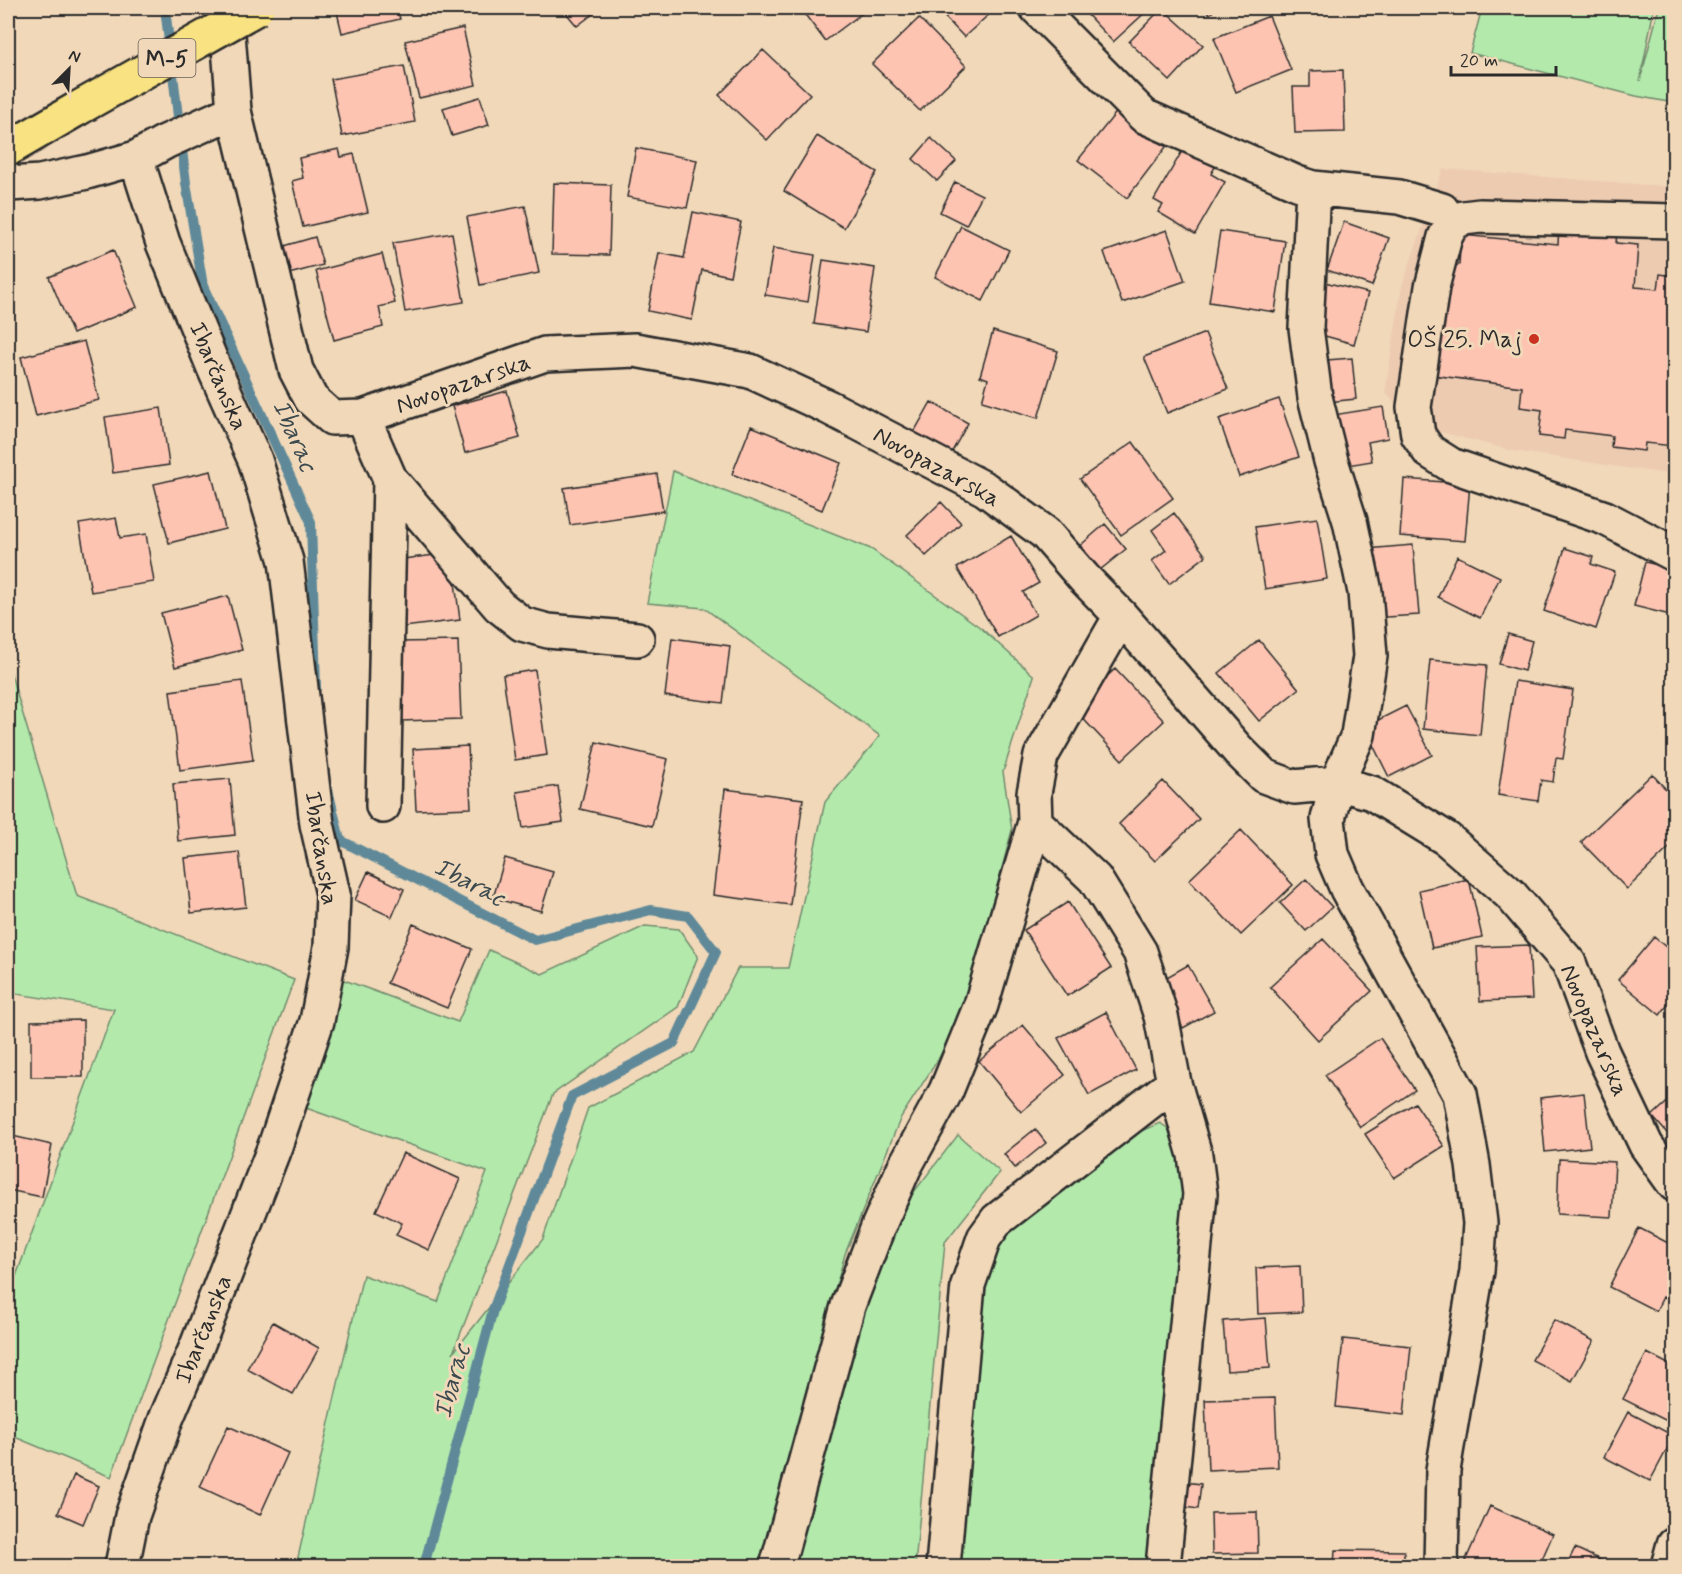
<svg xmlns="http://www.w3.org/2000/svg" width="1682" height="1574" viewBox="0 0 1682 1574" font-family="Mynerve,sans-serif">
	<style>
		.built { fill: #edcbb1 }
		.green { fill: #b3eaac; stroke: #6f8a6c; stroke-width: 1.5 }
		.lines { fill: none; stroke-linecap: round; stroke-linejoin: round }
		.stream { stroke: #5e8998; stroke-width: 10 }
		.building { fill: #fdc4b2; stroke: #2b2b2b; stroke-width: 1.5 }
		.minor-casing { stroke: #2b2b2b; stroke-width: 38 }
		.primary-casing { stroke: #2b2b2b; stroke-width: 38 }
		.minor { stroke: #f1d8b9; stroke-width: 33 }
		.primary { stroke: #f8e281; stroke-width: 33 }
		.primary-bridge-casing { stroke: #2b2b2b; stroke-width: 38; stroke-linecap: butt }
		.primary-bridge { stroke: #f8e281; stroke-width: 33 }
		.poi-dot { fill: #c8321e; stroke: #f1d8b9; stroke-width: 2 }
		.labels { text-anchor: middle; stroke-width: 6; stroke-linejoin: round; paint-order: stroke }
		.shield { fill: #f1d8b9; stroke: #665f56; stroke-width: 1.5 }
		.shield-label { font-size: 22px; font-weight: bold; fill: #2b2b2b }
		.poi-label { font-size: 24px; fill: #2b2b2b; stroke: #f1d8b9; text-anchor: end }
		.street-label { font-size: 24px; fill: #2b2b2b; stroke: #f1d8b9 }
		.water-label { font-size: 26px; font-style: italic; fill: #3c4a4f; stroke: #f1d8b9 }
	</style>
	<rect width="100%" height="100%" fill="#f1d8b9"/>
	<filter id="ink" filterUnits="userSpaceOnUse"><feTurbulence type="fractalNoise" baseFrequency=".0167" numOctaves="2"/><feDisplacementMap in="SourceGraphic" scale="12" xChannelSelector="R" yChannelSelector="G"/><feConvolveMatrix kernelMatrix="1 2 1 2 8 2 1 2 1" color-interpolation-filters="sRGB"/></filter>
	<g filter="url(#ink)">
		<path class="built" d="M1443,169L1674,187V475L1514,451L1417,426L1385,392L1402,286Z"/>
		<path class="green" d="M1482,8H1654L1640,81L1659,8H1674V103L1636,96L1470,53Z
			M673,471L871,549L981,628L1034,676L1003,772L1012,830L967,1000L939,1058L901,1117L845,1254L760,1566H296L363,1275L438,1302L487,1172L289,1102L336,977L458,1022L489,950L542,974L645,926L679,929L698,956L678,1007L553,1094L453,1353L543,1239L588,1108L694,1052L738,968H788L825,802L880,736L704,608L647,603Z
			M8,664L77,896L294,980L111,1477L10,1435L8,1441V1298L114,1009L11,993L8,1010Z
			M1160,1123L1182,1138L1188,1181L1151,1566H954L984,1265L1000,1230L1096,1150Z
			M958,1135L1000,1172L945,1242L915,1566H785L876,1241Z"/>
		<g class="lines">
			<path class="stream" d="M165,8L186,183L203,286L311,522L316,688
				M328,790L340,840L535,940L651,910L688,916L716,952L674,1043L572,1096L493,1310L424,1566"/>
		</g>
		<path class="building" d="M336,8H397L400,19L342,33Z
			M562,8H601L577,26Z
			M800,8H869L825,41Z
			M936,8H996L964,37Z
			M1081,8H1150L1113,42Z
			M1162,8L1203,45L1170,81L1129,42Z
			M1202,8H1216L1210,14Z
			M1269,16L1291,70L1236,92L1214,38Z
			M919,18L966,66L920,111L872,64Z
			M463,28L476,85L419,98L405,41Z
			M763,50L810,94L767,140L719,95Z
			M404,66L415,122L342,136L331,79Z
			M1343,70L1345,132L1295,133L1293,87H1310V71Z
			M480,97L489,125L452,136L443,108Z
			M1118,110L1166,147L1127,198L1078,160Z
			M817,136L877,172L844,228L784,191Z
			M931,138L956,161L937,181L913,159Z
			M1185,146L1216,165L1211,174L1225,182L1195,234L1158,212L1163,205L1154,200Z
			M636,148L697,160L687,208L627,197Z
			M339,149L341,157L354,154L368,212L303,227L292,181L303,178L299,158Z
			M955,182L982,195L966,225L940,212Z
			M554,183L611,185L609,255L552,254Z
			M525,206L539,273L480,285L467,217Z
			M693,212L741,222L730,276L702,270L692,320L648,311L659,253L684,258Z
			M1344,222L1389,238L1372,286L1327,270Z
			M961,226L1009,250L983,301L935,277Z
			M1559,226L1617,232L1616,243L1638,245L1635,287L1658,289L1660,274L1674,276V446L1645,443L1644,451L1611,447L1612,436L1565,430L1564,439L1539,436L1542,410L1520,407L1522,387L1425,374L1447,268L1459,265L1461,235L1558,244Z
			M1167,230L1185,281L1122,303L1104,252Z
			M1220,231L1285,241L1275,312L1209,302Z
			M452,233L464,302L405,312L393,243Z
			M315,237L323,265L281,276L274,249Z
			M773,248L815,255L808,302L765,295Z
			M113,250L137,307L73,334L49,277Z
			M382,254L395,303L379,307L383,327L334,340L316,271Z
			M823,260L875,268L866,332L814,324Z
			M1321,281L1368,293L1354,344L1307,331Z
			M993,331L1058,351L1038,418L982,401L988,379L980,376Z
			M1205,333L1228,389L1167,413L1144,357Z
			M84,341L99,400L36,416L21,357Z
			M1352,358L1356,399L1318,403L1314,361Z
			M507,391L520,438L465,453L452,406Z
			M1279,399L1299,457L1239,477L1219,419Z
			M931,402L968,423L950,455L913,434Z
			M1383,407L1388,438L1368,442L1372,461L1342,466L1333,415Z
			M161,408L169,465L113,473L105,417Z
			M751,426L841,463L822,510L732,474Z
			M1133,442L1173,498L1121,535L1080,479Z
			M211,471L225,529L169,543L154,484Z
			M657,474L663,511L570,525L564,488Z
			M1404,479L1470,484L1465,541L1400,536Z
			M941,502L961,523L926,556L907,535Z
			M1174,513L1206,556L1169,584L1152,561L1166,550L1152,530Z
			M116,518L120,538L146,534L154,582L91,592L79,524Z
			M1317,518L1327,579L1265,589L1255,527Z
			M1105,524L1126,549L1095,574L1075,550Z
			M1011,536L1039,583L1023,592L1036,615L998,637L957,568Z
			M1413,545L1419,615L1371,618L1366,549Z
			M1565,548L1593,557L1591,564L1615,572L1596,629L1544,611Z
			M451,553L460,620L404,627L395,560Z
			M1457,556L1500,577L1480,618L1438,597Z
			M1645,562L1674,569V616L1634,606Z
			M228,596L242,650L175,667L161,613Z
			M1508,634L1532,641L1524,671L1499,664Z
			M672,638L730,646L723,703L665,696Z
			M1259,640L1299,689L1259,721L1219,673Z
			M458,641L461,719L401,721L398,642Z
			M1430,660L1487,665L1480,735L1423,729Z
			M1115,669L1164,721L1122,760L1073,708Z
			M535,670L547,755L515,760L503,675Z
			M242,681L253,760L180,770L170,691Z
			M1515,681L1573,690L1563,759L1556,758L1553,782L1541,780L1538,801L1498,795Z
			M1406,706L1432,755L1389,777L1364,727Z
			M596,742L668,759L652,826L580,809Z
			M468,746L471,808L416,810L413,749Z
			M1652,774L1674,798V843L1627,889L1581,842Z
			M230,779L235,835L178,841L173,784Z
			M1163,781L1199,819L1155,861L1119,824Z
			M558,786L563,822L523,828L517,792Z
			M725,789L803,799L790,905L713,895Z
			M1241,830L1293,885L1241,935L1189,880Z
			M239,852L246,907L191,913L185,858Z
			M505,858L553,872L541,911L493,898Z
			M368,872L404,889L392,917L355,900Z
			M1306,879L1332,907L1306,931L1280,903Z
			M1469,879L1482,937L1432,948L1419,890Z
			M1068,902L1111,968L1067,996L1024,930Z
			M413,924L472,949L447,1008L387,983Z
			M1654,937L1674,954V997L1660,1015L1618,980Z
			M1323,939L1372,991L1318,1040L1270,987Z
			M1529,945L1532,999L1480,1001L1477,947Z
			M1188,965L1214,1011L1183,1028L1158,982Z
			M1106,1012L1136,1070L1089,1095L1058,1038Z
			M83,1020V1077H31V1021Z
			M1023,1025L1065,1075L1021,1112L979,1061Z
			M1380,1038L1415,1090L1360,1127L1325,1075Z
			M1584,1093L1590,1147L1545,1152L1540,1098Z
			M1674,1096V1141L1652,1116Z
			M1415,1103L1444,1146L1394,1178L1365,1134Z
			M1035,1129L1046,1143L1015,1168L1004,1154Z
			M8,1135L52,1145L42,1197L8,1190Z
			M403,1153L460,1179L429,1250L396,1235L402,1223L376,1211Z
			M1559,1159L1615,1162L1612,1217L1557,1214Z
			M1639,1228L1674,1246V1303L1663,1297L1656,1311L1609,1287Z
			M1300,1266L1302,1312L1258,1314L1256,1268Z
			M1266,1318L1270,1368L1227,1371L1223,1321Z
			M1554,1320L1594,1341L1572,1381L1532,1360Z
			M273,1322L319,1348L293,1394L247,1369Z
			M1343,1339L1411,1346L1404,1415L1336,1407Z
			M1647,1353L1674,1367V1411L1669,1422L1623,1399Z
			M1275,1398L1278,1467L1208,1470L1205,1400Z
			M1628,1412L1674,1436L1650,1481L1604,1457Z
			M228,1426L288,1453L260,1515L200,1487Z
			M74,1475L99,1486L83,1524L58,1513Z
			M1176,1481L1201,1484L1198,1509L1172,1505Z
			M1490,1506L1553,1534L1539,1566H1463Z
			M1257,1512L1258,1553L1212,1554L1211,1513Z
			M1575,1548L1613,1566H1566Z
			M1335,1550L1404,1551V1566H1334Z"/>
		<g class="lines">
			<g class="minor-casing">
				<path id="minor" d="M1037,8L1144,116L1297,183L1313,188L1399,197L1442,210L1452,224
					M234,111L296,370L311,399L332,418L363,417L545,354L635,350L750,371L828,407L985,489L1045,533L1084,578L1121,616L1238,750L1264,776L1294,787L1337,783L1372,793L1447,839L1510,894L1569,963L1602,1052L1646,1145L1674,1184
					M8,180L9,184L40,182L87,172L136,158L165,142L234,111L226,8
					M1313,188L1306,328L1315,397L1331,461L1350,521L1365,592L1370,656L1358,735L1337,783L1328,819L1332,854L1347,889L1460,1094L1473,1165L1480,1223L1477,1271L1443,1470L1441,1566
					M1674,221L1480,216L1463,218L1452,224L1445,237L1432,287L1414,407L1418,435L1429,451L1451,465L1605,518L1674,554
					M363,417L390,479L499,606L522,624L548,631L637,639
					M1121,616L1041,756L1034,793L1035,822L1095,879L1140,952L1161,1016L1174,1083L1195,1155L1200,1194L1163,1566
					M383,806L390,479
					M122,1566L132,1516L166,1419L197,1346L275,1146L317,1021L331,947L333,894L317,824L286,561L255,460L214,368L163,243L136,158
					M777,1566L848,1306L878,1227L904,1168L946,1091L981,1005L1035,822
					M943,1566L968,1285L984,1238L997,1220L1174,1083
					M1668,1566L1674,1544"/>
			</g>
			<g class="primary-casing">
				<path id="primary" d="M8,149L77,109"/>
			</g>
			<use href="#minor" class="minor"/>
			<use href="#primary" class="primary"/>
			<g class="primary-bridge-casing">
				<path id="primary-bridge" d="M77,109L257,8"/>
			</g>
			<use href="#primary-bridge" class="primary-bridge"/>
		</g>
	</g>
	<circle class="poi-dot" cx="1534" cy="339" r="6"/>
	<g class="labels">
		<rect class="shield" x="138.5" y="39" width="57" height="38" rx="4.5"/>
		<g class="shield-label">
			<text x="167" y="66">M-5</text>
		</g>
		<g class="poi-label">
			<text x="1522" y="347">OŠ 25. Maj</text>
		</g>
		<g class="street-label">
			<text transform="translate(219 376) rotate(67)" y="8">Ibarčanska</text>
			<text transform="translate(463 383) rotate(-19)" y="8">Novopazarska</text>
			<text transform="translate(937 466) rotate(29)" y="8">Novopazarska</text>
			<text transform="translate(322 848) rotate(81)" y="8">Ibarčanska</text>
			<text transform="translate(1595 1030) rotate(67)" y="8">Novopazarska</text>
			<text transform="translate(203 1329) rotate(-68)" y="8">Ibarčanska</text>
		</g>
		<g class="water-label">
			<text transform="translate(296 435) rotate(66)" y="9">Ibarac</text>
			<text transform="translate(470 881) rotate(27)" y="9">Ibarac</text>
			<text transform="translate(451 1381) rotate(-75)" y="9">Ibarac</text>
		</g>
	</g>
	<rect width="1682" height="1574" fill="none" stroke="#f1d8b9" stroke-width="30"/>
	<rect x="15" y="15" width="1652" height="1544" fill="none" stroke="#2b2b2b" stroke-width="2" filter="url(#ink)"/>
	<g transform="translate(69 69) rotate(24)" stroke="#f1d8b9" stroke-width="4.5" paint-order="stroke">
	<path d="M0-4.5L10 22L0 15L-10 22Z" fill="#2b2b2b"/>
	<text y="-9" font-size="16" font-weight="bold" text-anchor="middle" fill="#2b2b2b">N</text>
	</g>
	<path d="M1451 66v9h105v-9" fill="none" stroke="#2b2b2b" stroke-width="3"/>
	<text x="1460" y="66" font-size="18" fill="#2b2b2b" stroke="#f1d8b9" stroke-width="4.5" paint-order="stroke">20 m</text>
</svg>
